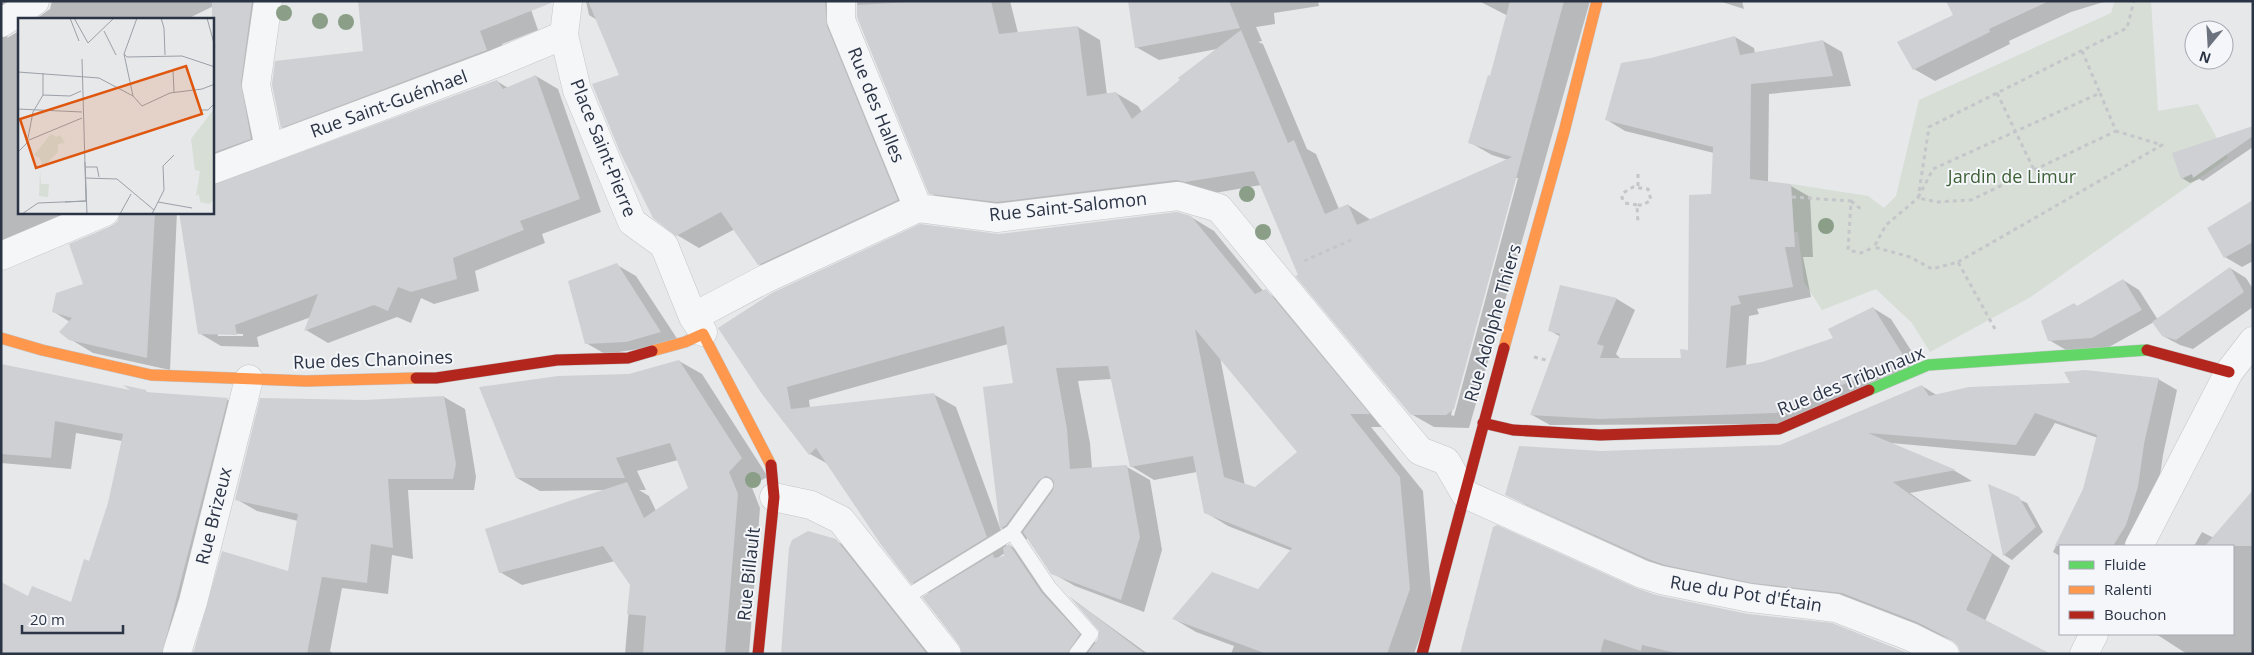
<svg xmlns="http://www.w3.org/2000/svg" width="2254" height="655" viewBox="0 0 2254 655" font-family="'Open Sans',sans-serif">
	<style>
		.green { fill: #d6ded6 }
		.shadow { fill: #0003; fill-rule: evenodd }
		.building { fill: #ced0d3; fill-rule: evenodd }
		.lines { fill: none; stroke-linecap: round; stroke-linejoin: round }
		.lane-casing { stroke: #c4c6c8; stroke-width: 15 }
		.street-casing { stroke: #c4c6c8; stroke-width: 29 }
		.fast-casing { stroke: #c4c6c8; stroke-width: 12 }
		.slow-casing { stroke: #c4c6c8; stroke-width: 12 }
		.jam-casing { stroke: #c4c6c8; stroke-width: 12 }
		.path { stroke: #c5c6ca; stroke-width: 3; stroke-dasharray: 4 4; stroke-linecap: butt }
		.lane { stroke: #f5f6f7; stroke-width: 14 }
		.street { stroke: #f5f6f7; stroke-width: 28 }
		.fast { stroke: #63d668; stroke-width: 11 }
		.slow { stroke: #ff974d; stroke-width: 11 }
		.jam { stroke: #b3261e; stroke-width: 11 }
		.tree { fill: #8a9e88 }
		.labels { text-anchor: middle; stroke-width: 4; stroke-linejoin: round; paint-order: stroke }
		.street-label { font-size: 18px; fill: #2b3445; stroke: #f4f6f9 }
		.park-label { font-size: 18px; fill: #3f6138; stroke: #f4f6f9 }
		.inset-road { fill: none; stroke: #9ba0a8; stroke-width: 1 }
		.view { fill: #df570f; fill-opacity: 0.15; stroke: #df570f; stroke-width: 2.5 }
		.inset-edge { fill: none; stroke: #2b3445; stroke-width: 2.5 }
	</style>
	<rect width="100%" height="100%" fill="#e6e8ea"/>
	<path class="green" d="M2115,1H2151L2158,111L2198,104L2228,158L2029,298L1930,352L1912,323L1876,289L1822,310L1804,282L1798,232H1794L1791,184L1868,196L1884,208L1896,196L1919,100L2111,13Z"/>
	<path class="shadow" d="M1,1H48L10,28L7,38L19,31V212H115L1,244Z
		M52,1H224L187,19H36L50,9Z
		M229,1H254L263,97L273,151L219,180V185L497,81L508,88L536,76L558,89L601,212L542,234L545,243L475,271L479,291L434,304L421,298L411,323L397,317L328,343L306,330L311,317L257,337L259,347L221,346L199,333L212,212V43ZM218,333L243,334V336H218Z
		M528,1L538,30L502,44L508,63L304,140L282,127L364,52Z
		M586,1H855L849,7L920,213L781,277L759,264L735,229L699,248L677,235L620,76L597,20L589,15Z
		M857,1H1010L1018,33L1078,27L1100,40L1107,95L1116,93L1138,106L1142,112L1217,49L1159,60L1136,47L1129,1H1318L1319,6L1274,13L1275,24L1256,27L1262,41L1258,42L1263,44L1307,149L1316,154L1339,209L1348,205L1371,220L1508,160L1492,155L1469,142L1491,78L1508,16L1479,1H1590L1469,428L1434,427L1411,414L1299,276L1261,185L1209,194L1020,214L953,206L930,193L858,17ZM1515,178H1518L1454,416L1451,415Z
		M1719,1H1742L1744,9Z
		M1966,1H2107L2071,12L2009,41L2010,44L1935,81L1914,69L1979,5Z
		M1735,37L1754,48L1755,53L1823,41L1842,52L1851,86L1769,94L1768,182L1791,186L1810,197L1813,257H1803L1811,297L1757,309L1759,314L1749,316L1746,366L1763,364L1835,339L1873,308L1891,319L1923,369L1795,424L1550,425L1532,415L1561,337L1549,330L1561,287L1617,299L1635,310L1616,354L1621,359L1682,360L1689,351L1712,196L1714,153L1625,131L1607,120L1651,59Z
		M2253,127V147L2203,181L2199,179L2190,183L2182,178Z
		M2253,211V261L2242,267L2225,257Z
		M122,212H177L170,370L93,353L70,339V322L54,312L84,285L71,245L118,223Z
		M1191,217L1214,231L1264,292L1289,304L1391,427H1371L1423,491L1432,603L1414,654H1231L1234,646L1196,632L1174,619L1259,590L1292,551L1228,526L1205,512L1197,472L1154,480L1131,466L1112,379L1078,381L1090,443L1092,469L1127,467L1150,480L1162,550L1144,612L1075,586L1052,573L1028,538L1024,541L1001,528L1014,384L1008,344L809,400L810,408L933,394L956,407L1007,547L1009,545L1030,557L1063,606L1096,643L1101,635L1099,628L1075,601L1148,654H963L964,651L924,598L931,594L912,583L828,464L810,454L763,393L999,235ZM1220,357L1299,452L1255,489L1245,486ZM1005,553V557L996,559Z
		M617,265L636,276L680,343L605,354L586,343Z
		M2230,268L2246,278L2253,289V307L2193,349L2180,345L2163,336L2154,322L2109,347L2066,350L2049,340L2074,304L2079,307L2123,280L2139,290L2158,320Z
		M679,361L702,374L768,477L751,485L760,508L749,654H625L631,585L615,561L522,585L500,572L604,490L540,491L517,478L629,375ZM678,460L690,489L656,511L649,496L639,490H646L637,471Z
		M1,365L134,392L145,391L149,393L228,400L248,412L185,654H1L28,598L72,604L90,562L109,503L122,441L76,433L71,469L1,463Z
		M2158,379L2177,390L2163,455L2157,497L2139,546H2060V556L2053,552L2084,490L2098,438L2055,423L2035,456L1891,443L1955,471L1972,481L1910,493L2010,566L1985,621L1956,642L1862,604L1668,570L1526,505L1506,494L1601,452L1780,446L1922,386L1938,396Z
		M444,397L465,409L476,477L474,490H408L413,559L392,555L388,594L342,588L330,651L334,654H194L289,572L298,521L257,511L236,499L364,401Z
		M1990,486L2027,503L2043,532L2012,560L2004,555Z
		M2253,494V654H2187L2156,634H2233V546H2194L2202,532L2214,538Z
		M808,533L836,541L858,553L937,654H782L793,541Z
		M1637,590L1658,597L1907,654H1461Z"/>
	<path class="building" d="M212,1H252L241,83L251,139L212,153Z
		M358,1H551V3L480,31L487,50L281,128L272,85L275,61L363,51Z
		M588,1H825L827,26L898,200L758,265L721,212L676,236L653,218L620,152L592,84L619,75Z
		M926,1H991L999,34L1078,26L1087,96L1116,92L1132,119L1180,80L1178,78L1241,30L1288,143L1294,140L1325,214L1348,204L1357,225L1512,157L1468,143L1488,75L1490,76L1510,1H1564L1454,409L1446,415H1411L1295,276L1298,275L1254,171L1185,182L1176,180L997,202L929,194L857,17V5Z
		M1128,1H1229L1240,28L1135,48Z
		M1946,1H2049L1989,29L1990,32L1913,70L1897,42L1953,15Z
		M1735,36L1740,55L1823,40L1833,76L1751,84L1750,179L1791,184L1795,247H1785L1793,287L1738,296L1741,304L1731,306L1726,368L1762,362L1833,338L1828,329L1873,307L1905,358L1776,413L1600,419L1530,415L1560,334L1548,331L1560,285L1617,298L1597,344L1604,346L1600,358H1681L1680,349L1688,350L1689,195L1711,194L1713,147L1605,120L1621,63L1651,58Z
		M536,75L580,199L520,221L524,230L453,258L457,279L411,292L398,287L388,311L374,305L304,331L318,294L235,325L237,335L198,334L179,212H212V185L497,80L503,89Z
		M2253,126V136L2193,178L2192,174L2181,179L2172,153Z
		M2253,200V242L2224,258L2207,228Z
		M120,212H155L147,358L69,340L59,332L72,318L52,312L56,293L83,284L69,244L112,226L118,221Z
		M1177,212L1191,216L1255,294L1266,289L1370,414H1350L1400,477L1410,589L1387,654H1267L1172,619L1212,572L1258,589L1292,548L1204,513L1193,456L1130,467L1108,366L1056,368L1067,429L1070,469L1127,465L1140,537L1121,600L1051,574L1023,532L1053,490L1054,482L1051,478L1046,476L1039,480L1006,525L1000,529L983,387L1013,383L1004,326L787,387L791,409L934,393L987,537L911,584L882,546L816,448L809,455L762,394L718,328L772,293L920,224L999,234ZM1195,329L1297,452L1255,487L1224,477Z
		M617,263L661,332L626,342L585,344L568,281Z
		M2230,267L2244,292L2176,340L2162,336L2152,322Z
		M2123,279L2142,310L2092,338L2048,341L2041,321L2074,303L2077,306Z
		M679,360L742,458L729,472L738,494L725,654H643L646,616L627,614L630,585L603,546L499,573L485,529L627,482L644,518L688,488L670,443L616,458L625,478H516L479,387L558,376L629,374Z
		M1,364L130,390L123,385L146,390V392L228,398L162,654H1V582L28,596L32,586L71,602L84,559L89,561L108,503L123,434L55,421L51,458L1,454Z
		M2085,370L2159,378L2144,444L2138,487L2126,525L2113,546H2055L2083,489L2097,435L2035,413L2016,445L1868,433L1956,470L1893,482L1992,554L1966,610L2051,654H1961L1958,646L1952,640L1917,622L1842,593L1752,583L1665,565L1648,559L1505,495L1519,446L1601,451L1780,445L1922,385L1929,396L1969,387L2070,383L2064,372Z
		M444,396L456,464L453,479H388L393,548L371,544L367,583L322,577L307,654H193L222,551L288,571L298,514L235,500L260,398L364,400Z
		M1988,484L2019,497L2036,527L2003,556Z
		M2253,490V546H2205Z
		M1497,525L1636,588L1656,595L1748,614L1832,623L1910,654H1680L1642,645L1641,651L1604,639L1600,654H1460L1493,527Z
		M808,531L836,539L927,654H781L789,548L792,540Z
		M1009,544L1042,593L1080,634L1067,654H962L959,644L922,597L993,554L994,558L1004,556L1003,548Z
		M1069,596L1145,654H1087L1098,639L1099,631Z"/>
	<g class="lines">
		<g class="lane-casing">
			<path id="lane" d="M1012,532L1049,587L1091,634L1076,654
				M903,599L1012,532L1046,485"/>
		</g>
		<g class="street-casing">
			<path id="street" d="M268,1L256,85L269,148
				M568,1L564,35L577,90L632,222L664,245L693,317L703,332
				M841,1V20L918,208
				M1,23L35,1
				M212,170L497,63L564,35
				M1,256L105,212
				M693,317L765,279L918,208L997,218L1178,196L1219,208L1420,451L1446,461L1465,494L1642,574L1661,580L1750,598L1836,608L1911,637L1945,654
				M774,497L811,505L841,520L947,654
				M2139,546L2229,372L2253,341
				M177,652L193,602L249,379
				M2084,654L2094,634"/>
		</g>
		<g class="fast-casing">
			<path id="fast" d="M1869,390L1928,365L2147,350"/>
		</g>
		<g class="slow-casing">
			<path id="slow" d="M1,338L42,350L151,375L306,381L416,378
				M1504,348L1564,132L1597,1
				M652,351L685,342L703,334L771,465"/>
		</g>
		<g class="jam-casing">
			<path id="jam" d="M2147,350L2229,372
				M416,378H436L557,360L628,358L652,351
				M1483,423L1513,430L1600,435L1779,429L1869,390
				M758,654L774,497L771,465
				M1422,654L1504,348"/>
		</g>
		<path class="path" d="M2082,51L2100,93
			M1997,93L2034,170
			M2100,93L2116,131L1971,200L1938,202L1918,198L1933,169Z
			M1638,174V187
			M1792,197L1851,201L1848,250L1861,253L1874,247
			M1851,201L1862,210
			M1637,205L1625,203L1622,198L1623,193L1633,187L1648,189L1651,200L1643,205H1637L1638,223
			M1304,261L1351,240
			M1958,262L2162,145L2116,131
			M1995,329L1958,262L1932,269L1910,257L1874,247L1886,225L1918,198L1929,127L2127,28L2134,1
			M1534,357L1546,360"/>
		<use href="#lane" class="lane"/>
		<use href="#street" class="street"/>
		<use href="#fast" class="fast"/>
		<use href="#slow" class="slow"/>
		<use href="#jam" class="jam"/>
	</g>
	<g class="tree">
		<circle cx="284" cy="13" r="8"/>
		<circle cx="320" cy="21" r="8"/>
		<circle cx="346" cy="22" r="8"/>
		<circle cx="1247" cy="194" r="8"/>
		<circle cx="1826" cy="226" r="8"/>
		<circle cx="1263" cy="232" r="8"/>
		<circle cx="753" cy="480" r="8"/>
	</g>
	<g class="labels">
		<g class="street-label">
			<text transform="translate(389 104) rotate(-20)" y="6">Rue Saint-Guénhael</text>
			<text transform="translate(876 105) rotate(68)" y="6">Rue des Halles</text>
			<text transform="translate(603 148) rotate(68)" y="6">Place Saint-Pierre</text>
			<text transform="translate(1068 207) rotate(-6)" y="6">Rue Saint-Salomon</text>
			<text transform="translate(1493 323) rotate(-74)" y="6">Rue Adolphe Thiers</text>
			<text transform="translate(373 360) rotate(-2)" y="6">Rue des Chanoines</text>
			<text transform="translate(1851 381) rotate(-22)" y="6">Rue des Tribunaux</text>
			<text transform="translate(214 516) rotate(-76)" y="6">Rue Brizeux</text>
			<text transform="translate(749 574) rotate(-84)" y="6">Rue Billault</text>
			<text transform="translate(1746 594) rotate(9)" y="6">Rue du Pot d'Étain</text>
		</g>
		<g class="park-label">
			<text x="2012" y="183">Jardin de Limur</text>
		</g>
	</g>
	<g transform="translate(18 18)">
		<rect width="196" height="196" fill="#e6e8ea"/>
		<path d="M196,91V182L191,186L182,184L181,176L178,178L182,153L177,152L173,121ZM33,116L39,119L42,117L47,125L40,126V134L25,149L22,140L16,137ZM22,152L23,166H31L30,179L21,178Z" fill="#d6ded6"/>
		<path class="inset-road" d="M52,0L61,23M56,0L70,25L96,0M143,0L146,10L147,37M189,0L197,29M86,13L98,37M106,36L109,39L164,38L197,49M64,41L68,183M155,52L156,74M0,54L81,60L115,78L124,88L152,75L184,71L197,66M25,77L52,78L63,73M115,78L106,36L119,0M0,91L64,94M184,92H190L197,85M11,122L64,100M0,134L9,125L15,94L25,77V55M67,144L69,196M68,149H79L81,159M67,160L99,161L136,192M47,184L68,183M140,184L174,190M4,196L20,185L68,183M102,196L113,176M134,196L146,172L145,148L156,137"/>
		<path class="view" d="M168,48L184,96L18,150L2,101Z"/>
		<rect width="196" height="196" class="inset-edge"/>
	</g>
	<rect width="2254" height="655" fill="none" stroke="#2b3445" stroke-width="5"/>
	<rect x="2059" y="545" width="175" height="90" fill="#f4f6f9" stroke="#a4a8b1"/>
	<rect x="2069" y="561" width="25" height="8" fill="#63d668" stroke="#a4a8b1"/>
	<text x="2104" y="570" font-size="15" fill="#2b3445">Fluide</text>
	<rect x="2069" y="586" width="25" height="8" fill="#ff974d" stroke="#a4a8b1"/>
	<text x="2104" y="595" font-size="15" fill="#2b3445">Ralenti</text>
	<rect x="2069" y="611" width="25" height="8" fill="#b3261e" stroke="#a4a8b1"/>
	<text x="2104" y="620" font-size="15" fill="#2b3445">Bouchon</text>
	<g transform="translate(2209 45) rotate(198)"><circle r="24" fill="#f4f6f9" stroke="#a4a8b1"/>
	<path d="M0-4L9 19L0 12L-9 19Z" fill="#6c737f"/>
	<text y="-8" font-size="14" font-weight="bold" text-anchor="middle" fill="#2b3445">N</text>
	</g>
	<path d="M22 625v8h101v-8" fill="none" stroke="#2b3445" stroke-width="2.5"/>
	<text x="30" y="625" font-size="15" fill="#2b3445" stroke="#f4f6f9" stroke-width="4" paint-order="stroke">20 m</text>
</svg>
